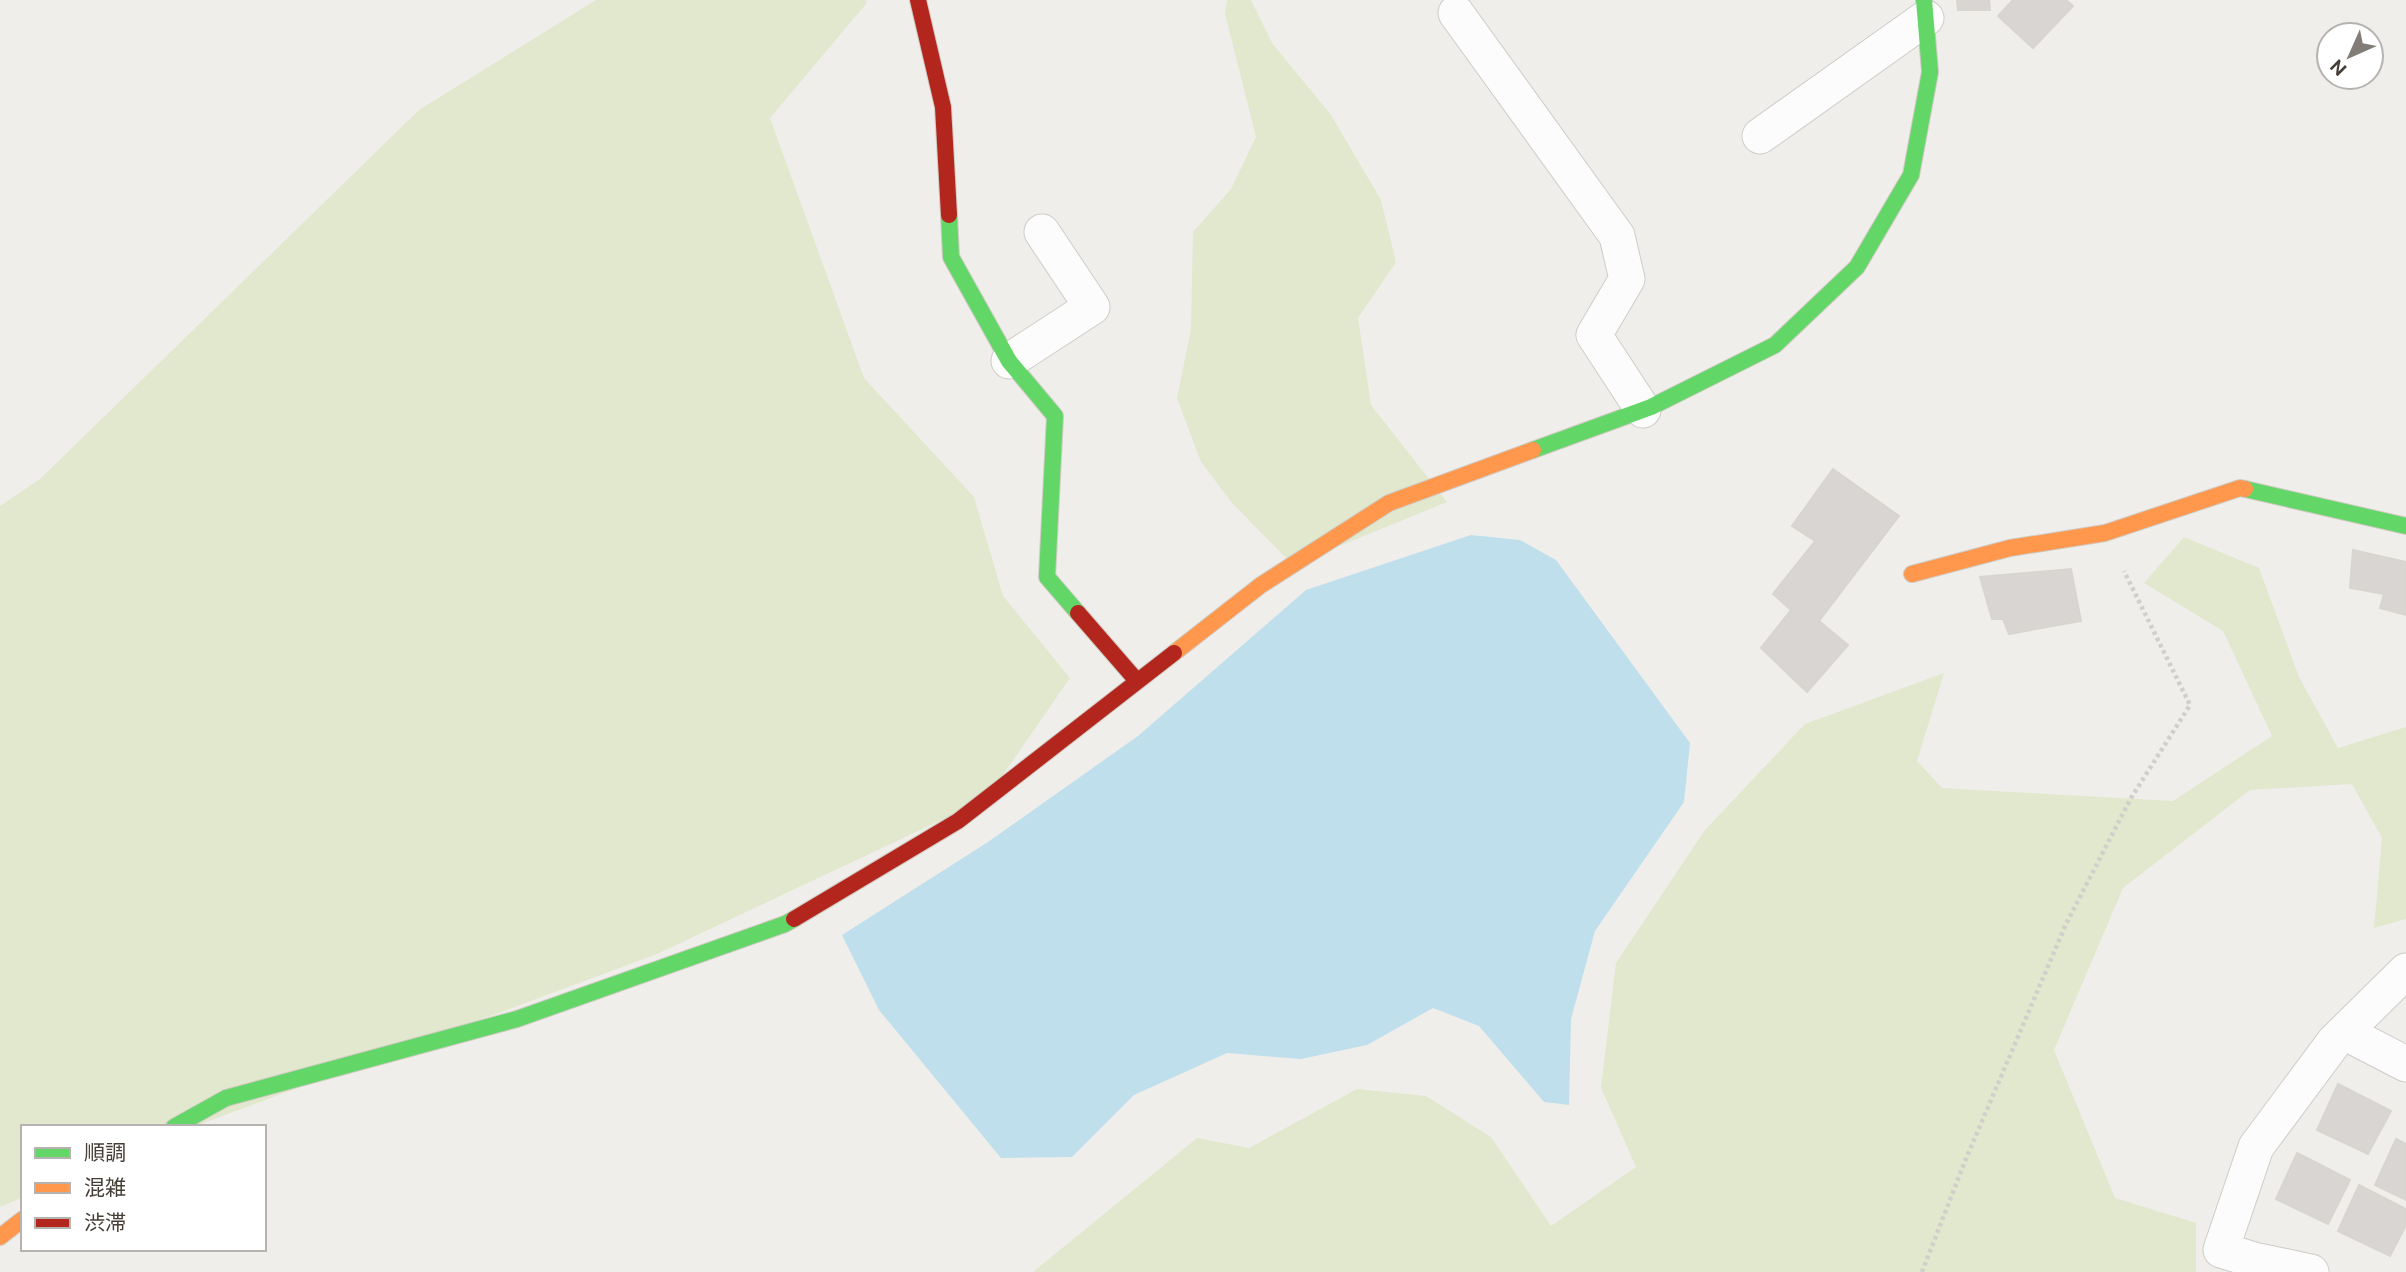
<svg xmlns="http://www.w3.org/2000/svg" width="2406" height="1272" viewBox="0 0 2406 1272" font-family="Ubuntu,'Noto Sans JP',sans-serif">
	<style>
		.green { fill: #e1e8cd }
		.water { fill: #bedfeb }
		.building { fill: #d8d5d2; stroke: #d8d5d1; stroke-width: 2 }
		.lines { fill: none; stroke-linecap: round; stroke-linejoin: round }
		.street-casing { stroke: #ceccc8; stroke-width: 37 }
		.fast-casing { stroke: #cfcac2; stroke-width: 18 }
		.slow-casing { stroke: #cfcac2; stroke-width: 18 }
		.jam-casing { stroke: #cfcac2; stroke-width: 18 }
		.path { stroke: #d1cecb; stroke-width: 4.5; stroke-dasharray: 3.5 3.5; stroke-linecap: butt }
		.street { stroke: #fdfcfc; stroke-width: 35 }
		.fast { stroke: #63d668; stroke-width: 16 }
		.slow { stroke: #ff974d; stroke-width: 16 }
		.jam { stroke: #b3261e; stroke-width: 16 }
	</style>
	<rect width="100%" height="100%" fill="#f0eeeb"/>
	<path class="green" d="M596,0H866V4L770,118L864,378L974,497L1003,596L1070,678L986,799L657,954L193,1127H23V1197L0,1207V506L40,479L419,110Z
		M1227,0H1251L1272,43L1331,115L1381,200L1396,262L1358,318L1371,405L1447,502L1293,565L1233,504L1201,462L1177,398L1191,329L1193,232L1231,189L1256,137L1225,14Z
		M2184,537L2259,568L2299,677L2338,748L2406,727V919L2374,928L2382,838L2352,784L2250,790L2123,888L2054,1050L2115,1198L2196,1223V1272H1033L1197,1138L1249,1148L1357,1089L1426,1096L1491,1137L1551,1226L1636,1167L1601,1088L1616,963L1705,830L1805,724L1944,673L1917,761L1942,788L2173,801L2272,736L2223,631L2144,583Z"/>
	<path class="water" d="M1471,535L1520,540L1556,560L1690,743L1684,802L1595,931L1571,1019L1569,1105L1544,1102L1479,1026L1433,1008L1367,1045L1301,1059L1227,1053L1134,1095L1072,1157L1001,1158L879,1010L842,935L988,842L1138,736L1306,590Z"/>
	<path class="building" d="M1957,0H1989L1990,10H1958Z
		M2013,0H2066L2073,6L2033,48L1998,16Z
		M1833,469L1899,516L1819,621L1848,645L1807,692L1761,648L1791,610L1773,594L1815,541L1792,526Z
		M2353,550L2406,562V615L2380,608L2384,594L2350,588Z
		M2071,569L2081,621L2009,634L2003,619H1992L1980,577Z
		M2338,1084L2391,1111L2368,1154L2317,1130Z
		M2396,1139L2406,1144V1200L2375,1185Z
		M2297,1153L2350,1180L2328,1224L2276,1199Z
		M2359,1185L2406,1209V1225L2390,1256L2338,1231Z"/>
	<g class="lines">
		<g class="street-casing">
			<path id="street" d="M1456,13L1617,236L1627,279L1594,335L1643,410
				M1760,136L1926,18
				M1009,361L1092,307L1042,232
				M2344,1032L2406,1064
				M2311,1272L2254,1260L2221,1250L2256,1147L2334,1042L2406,971"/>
		</g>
		<g class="fast-casing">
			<path id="fast" d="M949,215L951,257L1009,361L1055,416L1047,577L1078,613
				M1533,450L1651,407L1775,345L1857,267L1911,175L1930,72L1924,0
				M2245,489L2406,526
				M174,1127L226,1098L517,1019L785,924L794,919"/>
		</g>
		<g class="slow-casing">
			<path id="slow" d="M1912,574L2010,548L2105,533L2240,488L2245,489
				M1174,653L1261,585L1389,503L1533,450
				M0,1237L23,1219"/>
		</g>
		<g class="jam-casing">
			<path id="jam" d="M918,0L943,107L949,215
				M1078,613L1137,681
				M794,919L958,821L1174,653"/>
		</g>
		<path class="path" d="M1922,1272L1965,1161L2066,924L2131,798L2190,705L2124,571"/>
		<use href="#street" class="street"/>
		<use href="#fast" class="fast"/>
		<use href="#slow" class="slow"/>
		<use href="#jam" class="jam"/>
	</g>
	<rect x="21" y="1125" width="245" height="126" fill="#ffffff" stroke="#b5b2af" stroke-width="2"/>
	<rect x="35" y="1148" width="35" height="10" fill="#63d668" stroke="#b5b2af" stroke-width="2"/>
	<text x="84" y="1160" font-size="21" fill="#463f37">順調</text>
	<rect x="35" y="1183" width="35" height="10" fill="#ff974d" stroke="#b5b2af" stroke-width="2"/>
	<text x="84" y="1195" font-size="21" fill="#463f37">混雑</text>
	<rect x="35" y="1218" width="35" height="10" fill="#b3261e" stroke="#b5b2af" stroke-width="2"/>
	<text x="84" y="1230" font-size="21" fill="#463f37">渋滞</text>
	<g transform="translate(2350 56) rotate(225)"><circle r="33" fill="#ffffff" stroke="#b5b2af" stroke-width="2"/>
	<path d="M0-5L12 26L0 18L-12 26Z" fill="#827c76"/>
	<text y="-10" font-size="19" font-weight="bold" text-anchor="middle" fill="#463f37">N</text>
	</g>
</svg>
